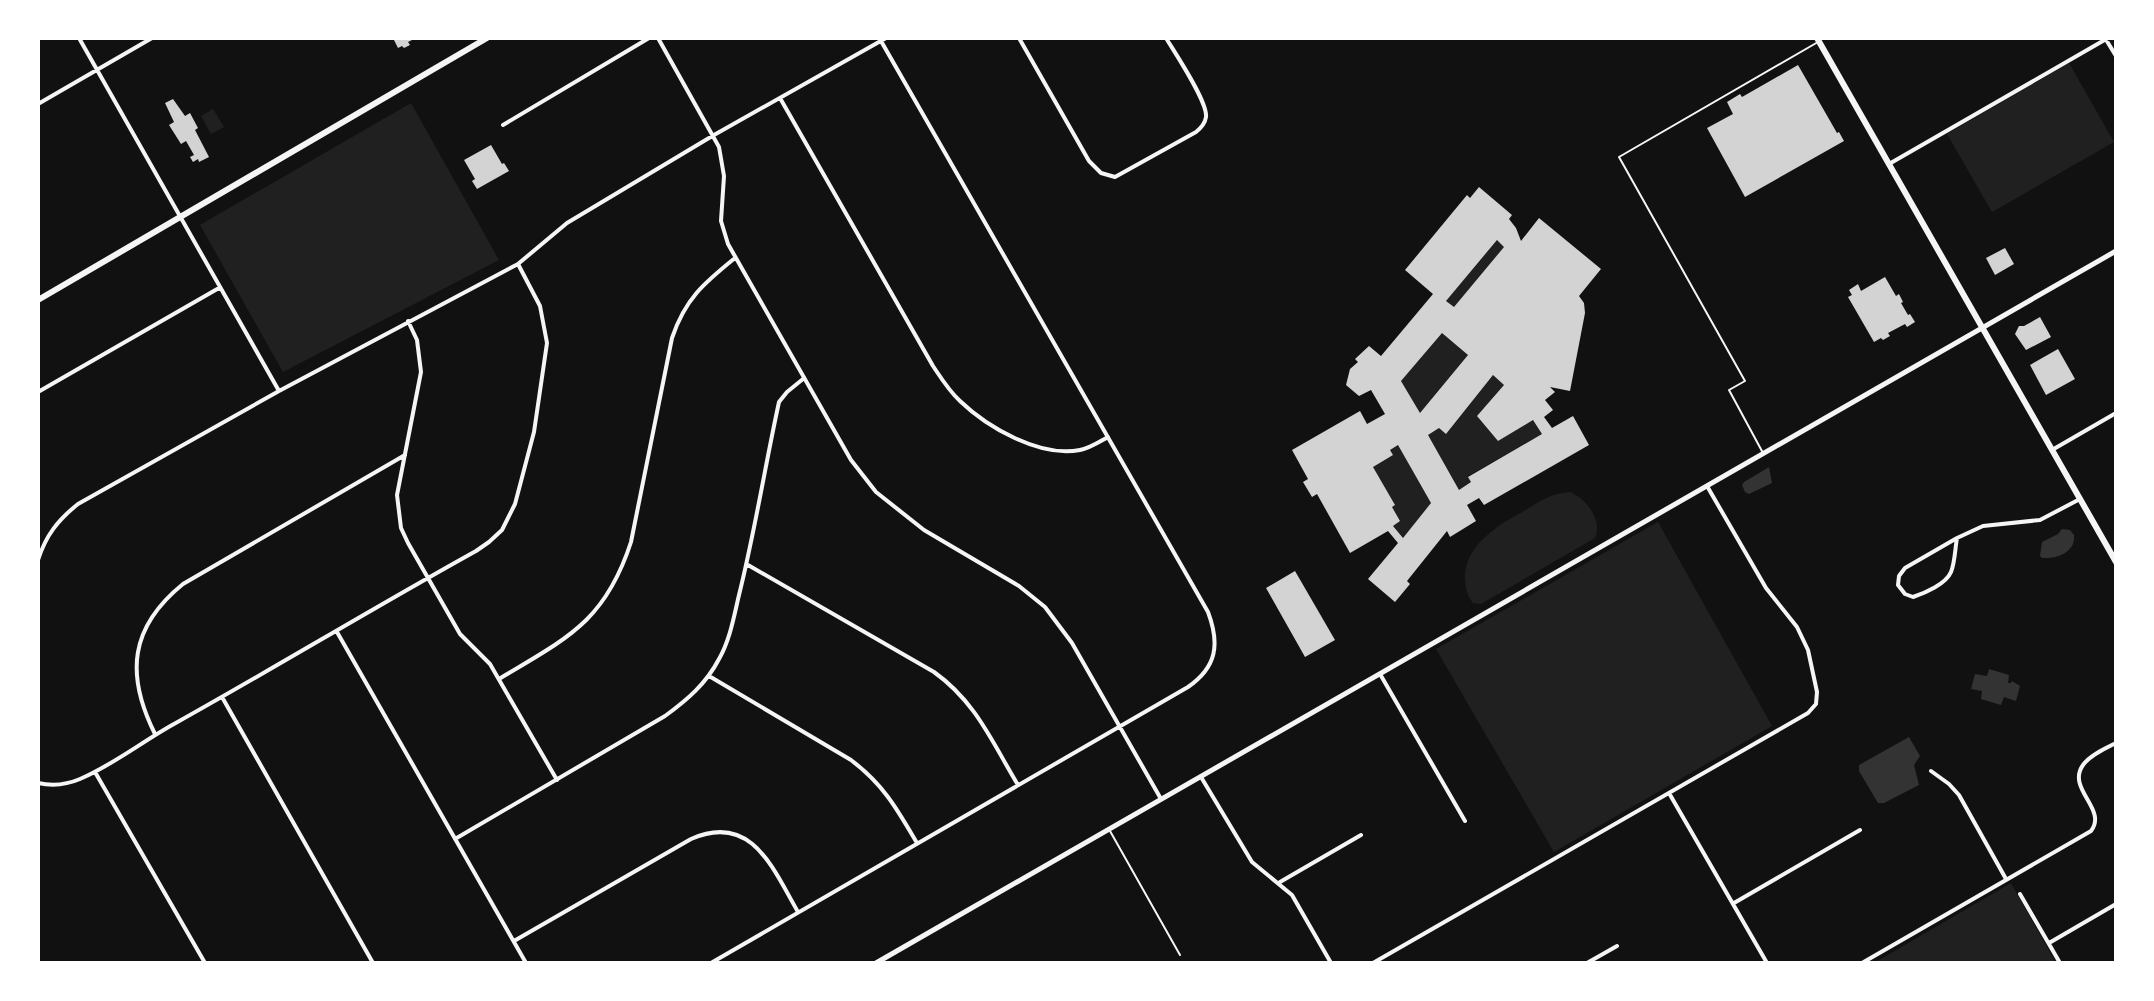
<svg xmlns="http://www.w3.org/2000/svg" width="2154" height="1001" viewBox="0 0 2154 1001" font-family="'PT Sans',sans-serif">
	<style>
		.green { fill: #202020 }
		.water { fill: #333 }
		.building { fill: #d3d3d3; fill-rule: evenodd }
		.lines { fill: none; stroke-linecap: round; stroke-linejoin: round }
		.service { stroke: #f5f5f5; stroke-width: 2 }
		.minor { stroke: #f5f5f5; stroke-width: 4 }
		.tertiary { stroke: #f5f5f5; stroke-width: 5 }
		.secondary { stroke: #f5f5f5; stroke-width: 6 }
	</style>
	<rect width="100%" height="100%" fill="#111"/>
	<path class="green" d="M2069,63L2114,142L1992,212L1947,134Z
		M411,103L499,260L283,372L200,225Z
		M213,109L224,127L211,134L201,116Z
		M1497,240L1504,247L1454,307L1446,301Z
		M1442,333L1468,355L1420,413L1401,381Z
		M1493,375L1504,385L1477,416L1498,441L1533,420L1542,434L1468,476L1471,482L1459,490L1428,435L1439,428L1446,434Z
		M1398,445L1431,503L1403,538L1393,526L1400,521L1392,507L1395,505L1373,467L1393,455L1390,450Z
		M1570,492C1586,498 1603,521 1595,538L1481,604L1473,603C1467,596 1466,589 1465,580C1463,546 1498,525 1524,511C1539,502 1551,493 1570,492Z
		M1658,522L1772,726L1554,852L1436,649Z
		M2011,883L2056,963H1874Z"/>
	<path class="water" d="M1769,467L1772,483L1749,494L1745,492L1742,485L1744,482Z
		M2062,529L2070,530L2074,535C2076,552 2057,559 2042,558L2040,556L2042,542L2058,534Z
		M1989,669L2009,675L2008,683H2011L2012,681L2020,686L2016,701L2004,697L2001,705L1981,699L1982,691L1971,689L1975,674L1987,676Z
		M1909,737L1920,756L1914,765L1919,785L1884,803H1878L1859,771V765Z"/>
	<path class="building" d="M393,38H416L408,42L410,45L404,48L402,46L398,48Z
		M1798,65L1837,133L1839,132L1844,141L1745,197L1707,128L1733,114L1727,102L1740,94L1742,97Z
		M173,99L185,116L190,113L198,128L195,130L209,157L199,162L198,159L193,162L190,157L194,155L186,141L181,144L169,125L174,122L165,103Z
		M491,145L502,164L504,163L509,171L477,189L472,181L475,179L464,160Z
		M1479,187L1512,215L1509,219L1516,228L1521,241L1539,218L1601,269L1579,296L1584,303L1585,313L1570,391L1550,387L1555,392L1545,400L1553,410L1544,417L1552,428L1573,416L1589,445L1484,505L1479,498L1467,505L1476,521L1450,537L1447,531L1407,581L1410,584L1395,602L1368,579L1398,543L1388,531L1350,553L1317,494L1312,497L1303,482L1308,479L1292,450L1360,411L1367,424L1385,414L1371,390L1359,396L1346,385L1350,369L1358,362L1355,359L1369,346L1381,356L1433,294L1405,270L1467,195L1470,198ZM1497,240L1504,247L1454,307L1446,301ZM1442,333L1468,355L1420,413L1401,381ZM1493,375L1504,385L1477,416L1498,441L1533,420L1542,434L1468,477L1471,482L1459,490L1428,435L1439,428L1446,434ZM1398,445L1431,503L1403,538L1393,526L1400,521L1392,507L1395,505L1373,467L1393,455L1390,450Z
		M2005,248L2014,264L1995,275L1986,258Z
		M1885,277L1896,296L1899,294L1903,302L1901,303L1908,315L1910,314L1915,322L1907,327L1905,324L1888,333L1890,336L1883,340L1881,338L1874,342L1848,297L1852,295L1849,290L1858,284L1861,291Z
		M2040,317L2051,337L2026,350L2015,334L2019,326H2024Z
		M2058,349L2075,379L2046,395L2030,365Z
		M1295,571L1335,640L1305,657L1266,588Z"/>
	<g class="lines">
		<path class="service" d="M1763,453L1729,390L1745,381L1619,157L1818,42
			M1110,831L1180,955"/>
		<path class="minor" d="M79,38L279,391
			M658,38L719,147L724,176L721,221L728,244L851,460L876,492L924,530L1019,586L1045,607L1072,643L1161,799
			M1019,38L1089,161L1101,173L1115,177L1196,132C1201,128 1205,124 1206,117C1208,102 1175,53 1166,38
			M2105,38L2116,56
			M780,98L933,366C941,378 949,391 960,401C987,427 1040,458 1080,450C1090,448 1099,442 1108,437
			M38,104L152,38
			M503,125L649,38
			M1889,164L2108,38
			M408,321L417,340L421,372L397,495L401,528L408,543L460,634L490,664L557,780
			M38,392L219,288
			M2052,450L2116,413
			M1957,538C1955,549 1955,562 1951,572C1946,584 1925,593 1913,597L1905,594L1898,585L1899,576L1905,568L1957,538L1983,526L2040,520L2080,499
			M38,560C46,535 58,520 78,504L279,391L518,264L567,223L714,135L886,38
			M748,565L934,672C976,702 992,742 1018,785
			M337,632L526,963
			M1380,674L1465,821
			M709,676L851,760C884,785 897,809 917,843
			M499,679C567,638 605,622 631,542L672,338C685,299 704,283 735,258
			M222,697L373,963
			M155,734C125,674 130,627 183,584L405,455
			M1931,771L1949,784L1959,795L2006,879
			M95,772L205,963
			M1201,777L1252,862L1292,895L1331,963
			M38,783C52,786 66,785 80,779C113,765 143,741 174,724C276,667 375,607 476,551L489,542L502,530L515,504L534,432L547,343L540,306L518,264
			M1669,793L1767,963
			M455,839L665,716C687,700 706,684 719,659C730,640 734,616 739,595C755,531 765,466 779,402L787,392L803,379
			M1280,882L1361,835
			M2020,894L2060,963
			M1734,903L1860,830
			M514,941L691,839C752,812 773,869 798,912
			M2049,943L2116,904
			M711,963L1188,687C1217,667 1220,644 1208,612L881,41
			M1373,963L1808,713L1816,704L1817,692L1808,650L1797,627L1766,588L1707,486
			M1587,963L1617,946
			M1862,963L2091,831C2108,809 2066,789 2083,765C2090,755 2106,748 2116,743"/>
		<path class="tertiary" d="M876,963L2116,251"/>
		<path class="secondary" d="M1817,38L2116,562
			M38,300L487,38"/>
	</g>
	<rect width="2154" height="1001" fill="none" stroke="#ffffff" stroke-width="80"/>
</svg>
